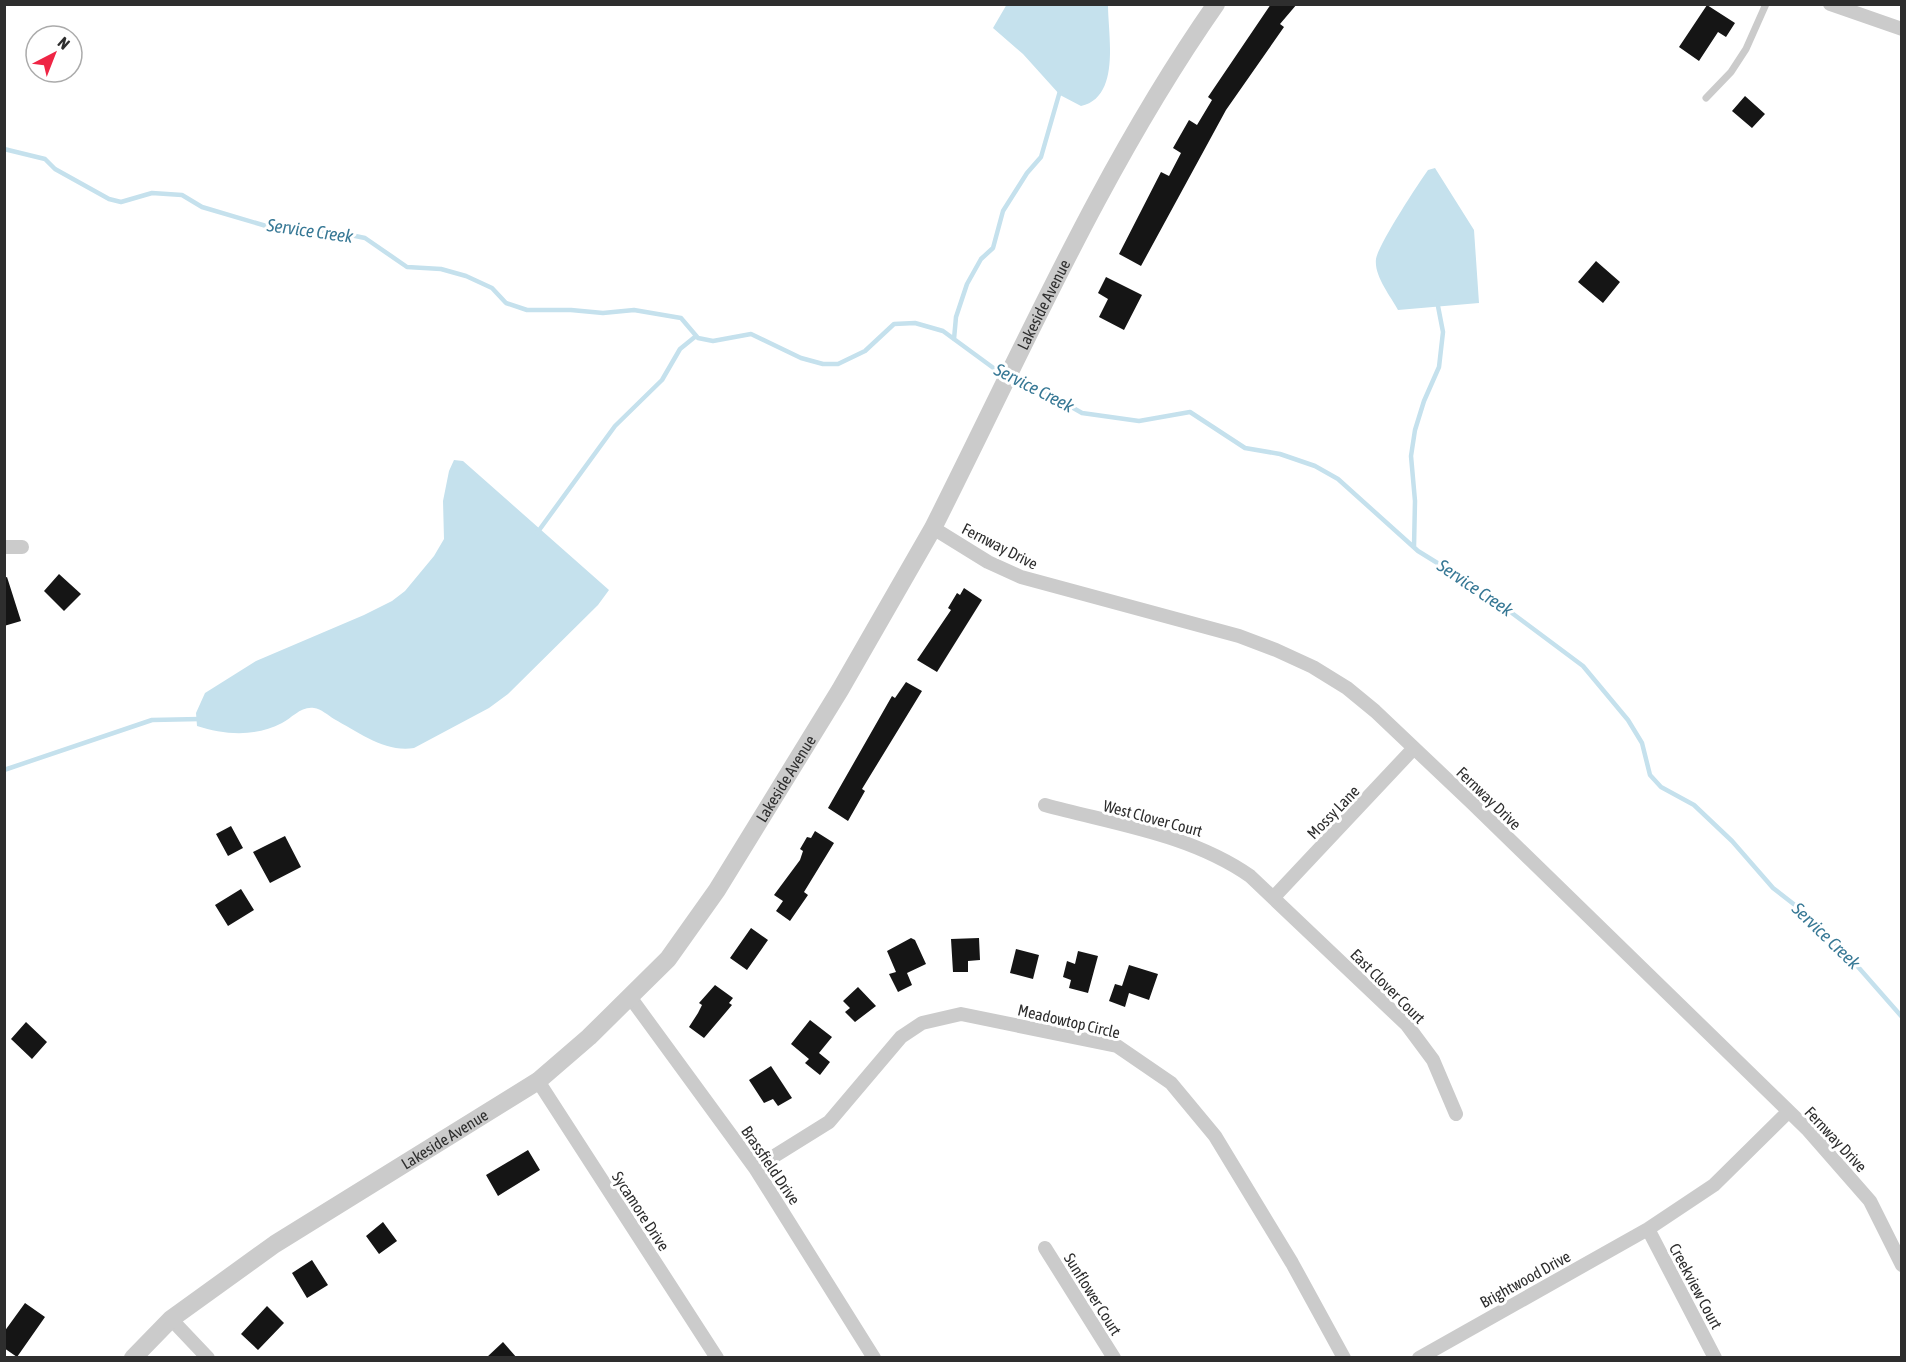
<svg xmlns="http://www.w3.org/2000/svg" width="1906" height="1362" viewBox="0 0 1906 1362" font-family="'Asap Condensed',sans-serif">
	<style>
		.water { fill: #c5e1ed }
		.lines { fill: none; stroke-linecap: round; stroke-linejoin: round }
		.stream { stroke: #c5e1ed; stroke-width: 4.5 }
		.building { fill: #151515 }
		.service { stroke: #cbcbcb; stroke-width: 7 }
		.minor { stroke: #cbcbcb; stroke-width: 14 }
		.tertiary { stroke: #cbcbcb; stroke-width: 18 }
		.labels { text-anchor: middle; stroke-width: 6; stroke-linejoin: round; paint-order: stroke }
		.street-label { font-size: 16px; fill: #2e2e2e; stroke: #fff }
		.water-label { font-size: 18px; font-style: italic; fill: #377895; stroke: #fff }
	</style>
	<rect width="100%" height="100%" fill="#fff"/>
	<path class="water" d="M1007,4L1108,5C1108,35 1121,97 1081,106L1060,95L1023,54L993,28Z
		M1435,168L1474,230L1479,303L1398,310C1390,295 1374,276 1376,259C1378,245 1418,184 1428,170Z
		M454,460L463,461L609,590L598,605L508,694L489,708L414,748C386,753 358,732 334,719C328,715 321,709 314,708C301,706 292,718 282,723C255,737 225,735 197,726L196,713L205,693L256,661L364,615L392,601L405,591L434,556L444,539L443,501L449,471Z"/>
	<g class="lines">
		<path class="stream" d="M4,149L45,159L55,169L109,199L121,202L152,193L182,195L202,207L273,228L331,231L365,238L407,267L441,269L466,276L492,288L506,303L527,310H571L603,313L634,310L681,318L698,338L713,341L751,334L801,358L823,364H838L865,351L894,324L915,323L943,331L1003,375
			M954,339L956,317L967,284L981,259L993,248L1003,211L1027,173L1041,157L1060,91
			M1011,378L1040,389L1082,413L1139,421L1190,412L1245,448L1280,454L1315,466L1338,479L1418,551L1481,590L1583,666L1628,720L1642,743L1650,775L1661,787L1694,805L1732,841L1773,888L1800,909L1852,960L1902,1017
			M537,533L615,426L662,380L680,349L696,336
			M1414,547L1415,501L1411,456L1415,430L1424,401L1439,367L1443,332L1437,301
			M4,770L152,720L200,719"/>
	</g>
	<path class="building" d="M1271,4H1297L1280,24L1284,27L1226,110L1141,266L1119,254L1161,172L1169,176L1181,153L1173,148L1189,120L1197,125L1212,100L1208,97Z
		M1707,5L1735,23L1726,37L1718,32L1699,61L1679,47Z
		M1745,96L1765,114L1752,128L1732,111Z
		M1596,261L1620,282L1603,303L1578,282Z
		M1106,277L1142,295L1124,330L1099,317L1108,299L1098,293Z
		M59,574L81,594L64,611L44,591Z
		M7,577L21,621L4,626V578Z
		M964,588L982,600L937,672L917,660L951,610L948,608L957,593L960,595Z
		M906,682L922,691L862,789L865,791L848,821L828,808L892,696L895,698Z
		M231,826L243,848L228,856L216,834Z
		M815,831L834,843L804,892L808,895L790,921L776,911L783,901L774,895L800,860L803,851L800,849L807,837L811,838Z
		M285,836L301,867L270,883L253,852Z
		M241,889L254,910L228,926L215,905Z
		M751,928L768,940L747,970L730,958Z
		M911,938L915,940L926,964L907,973L912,985L898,992L889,974L896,972L887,951Z
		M979,938L980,960L968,961V972H953L951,939Z
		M1016,949L1039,955L1033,979L1010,973Z
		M1078,951L1098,956L1088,993L1069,988L1071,980L1063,977L1067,961L1075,964Z
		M1129,965L1158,974L1149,1000L1129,993L1125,1007L1109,1001L1115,984L1122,986Z
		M715,985L733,998L729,1003L732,1005L704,1038L689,1027L698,1013L702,1005L699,1003Z
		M858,987L876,1006L855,1022L845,1012L850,1008L843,1001Z
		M810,1020L832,1037L819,1053L830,1062L820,1075L805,1063L809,1059L791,1044Z
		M26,1022L47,1042L32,1059L11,1039Z
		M771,1066L792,1098L778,1106L773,1099L764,1103L749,1080Z
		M528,1150L540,1170L498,1196L486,1175Z
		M383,1222L397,1241L379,1254L366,1236Z
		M312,1260L328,1285L307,1298L292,1273Z
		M25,1303L45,1317L17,1357L4,1348V1332Z
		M267,1306L284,1323L258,1350L241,1334Z
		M503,1342L517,1358H486Z"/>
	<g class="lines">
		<path class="service" d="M1706,98L1731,72L1746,49L1766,4"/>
		<path class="minor" d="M1830,4L1902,29
			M933,528L988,562L1021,577L1239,636L1276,650L1313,667L1347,688L1375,711L1472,803L1807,1129L1870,1201L1902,1265
			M4,547H22
			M1045,805C1114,824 1190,834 1250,876L1407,1025L1433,1060L1456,1114
			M1274,897L1414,748
			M630,997L755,1168L874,1358
			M538,1081L717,1358
			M755,1168L829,1122L901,1037L922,1023L961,1014L1117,1046L1171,1083L1215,1136L1292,1263L1344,1358
			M1648,1229L1715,1358
			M1045,1248L1114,1358
			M171,1319L208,1358
			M1419,1358L1648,1229L1714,1185L1788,1112"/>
		<path class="tertiary" id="s1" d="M133,1358L171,1319L275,1244L538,1081L589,1037L668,959L717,890L840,690L933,528C1022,352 1102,167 1216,4"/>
	</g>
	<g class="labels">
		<g class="street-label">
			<text dy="6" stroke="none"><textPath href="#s1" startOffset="1426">Lakeside Avenue</textPath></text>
			<text transform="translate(1000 546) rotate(27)" y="6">Fernway Drive</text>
			<text dy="6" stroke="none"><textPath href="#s1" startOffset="886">Lakeside Avenue</textPath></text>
			<text transform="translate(1489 798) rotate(44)" y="6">Fernway Drive</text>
			<text transform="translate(1333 812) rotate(-46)" y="6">Mossy Lane</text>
			<text transform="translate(1153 818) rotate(15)" y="6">West Clover Court</text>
			<text transform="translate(1388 986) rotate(45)" y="6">East Clover Court</text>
			<text transform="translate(1069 1021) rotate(13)" y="6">Meadowtop Circle</text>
			<text dy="6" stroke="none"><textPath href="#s1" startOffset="382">Lakeside Avenue</textPath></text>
			<text transform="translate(1836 1139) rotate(47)" y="6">Fernway Drive</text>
			<text transform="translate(771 1165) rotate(56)" y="6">Brassfield Drive</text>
			<text transform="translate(641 1211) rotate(57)" y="6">Sycamore Drive</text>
			<text transform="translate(1525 1279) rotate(-29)" y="6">Brightwood Drive</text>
			<text transform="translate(1696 1286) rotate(62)" y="6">Creekview Court</text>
			<text transform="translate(1093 1294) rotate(58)" y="6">Sunflower Court</text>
		</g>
		<g class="water-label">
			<text transform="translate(310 231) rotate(8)" y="6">Service Creek</text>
			<text transform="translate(1034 388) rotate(27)" y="6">Service Creek</text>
			<text transform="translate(1475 588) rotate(34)" y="6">Service Creek</text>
			<text transform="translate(1826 936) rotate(44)" y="6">Service Creek</text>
		</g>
	</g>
	<rect width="1906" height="1362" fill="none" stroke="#2e2e2e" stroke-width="12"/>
	<g transform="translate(54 54) rotate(42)"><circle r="28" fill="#ffffff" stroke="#ababab" stroke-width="1.5"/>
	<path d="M0-4.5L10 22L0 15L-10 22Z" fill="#ef2545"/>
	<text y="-9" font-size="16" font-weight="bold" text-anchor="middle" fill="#2e2e2e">N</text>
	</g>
</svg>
